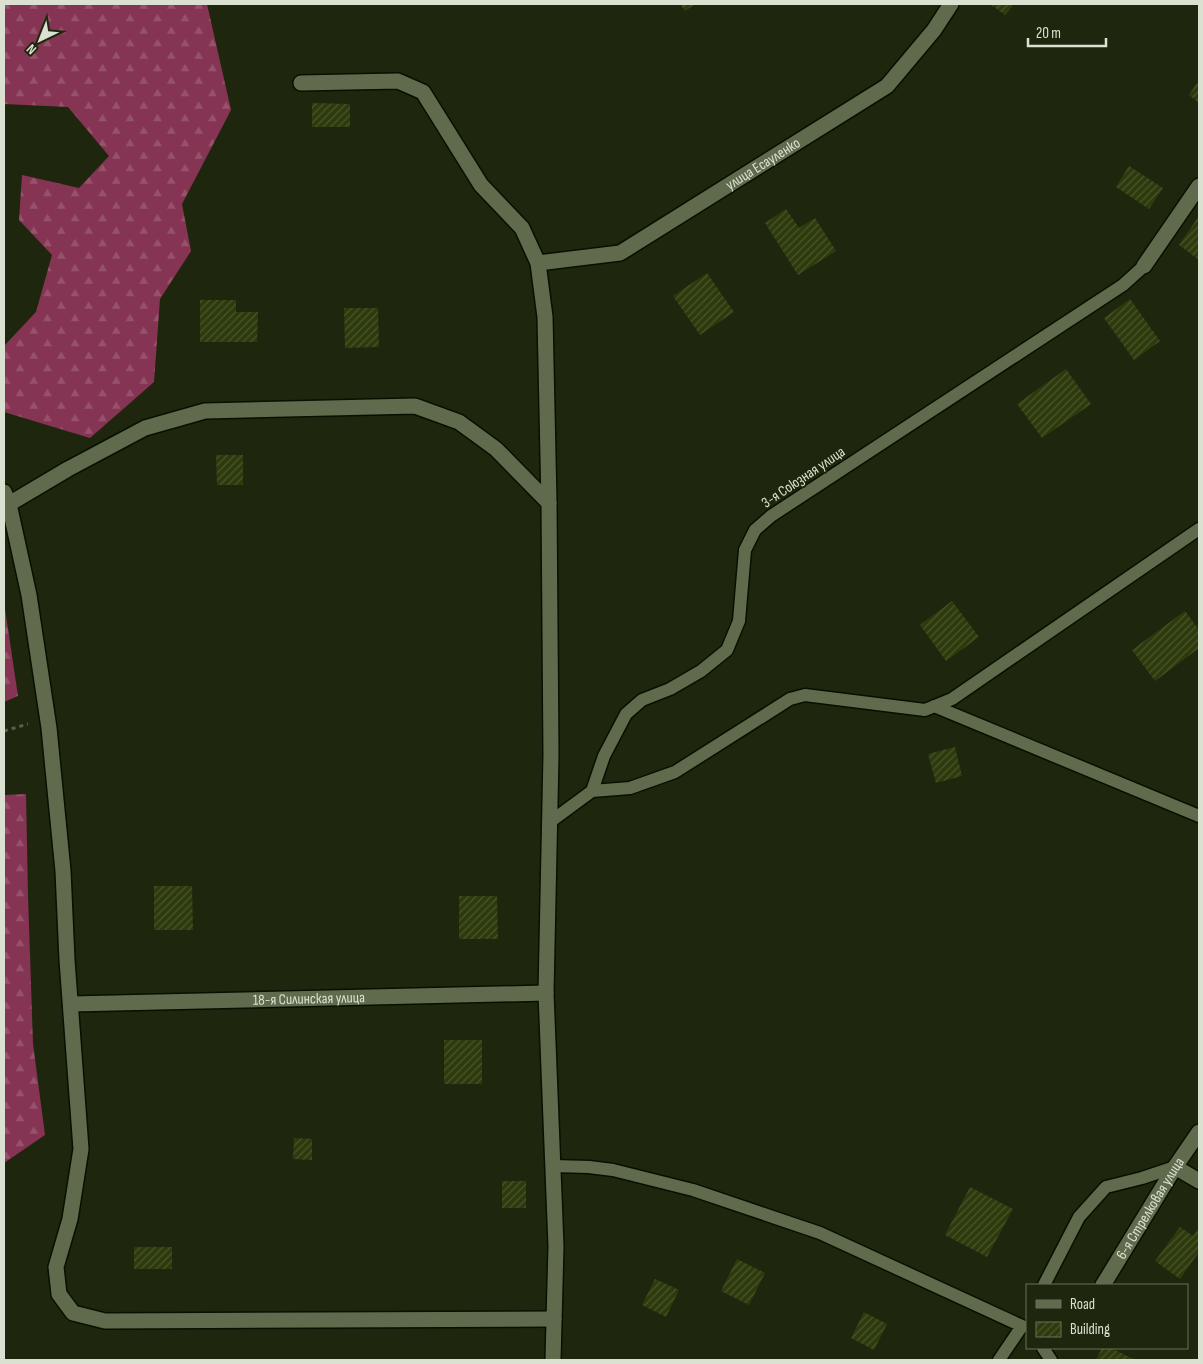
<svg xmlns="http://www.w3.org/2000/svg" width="1203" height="1364" viewBox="0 0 1203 1364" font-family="'Sofia Sans Condensed',sans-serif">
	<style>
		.forest { fill: url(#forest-firs) }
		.building { fill: url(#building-hatch) }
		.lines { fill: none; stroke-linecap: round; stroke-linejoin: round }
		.lane-casing { stroke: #081000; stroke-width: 15 }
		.street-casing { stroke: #081000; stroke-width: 18 }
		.path { stroke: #586049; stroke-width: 3; stroke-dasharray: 4 4; stroke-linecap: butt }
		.lane { stroke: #606b4e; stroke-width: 12 }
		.street { stroke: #606b4e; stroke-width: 15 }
		.labels { text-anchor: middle; stroke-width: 4; stroke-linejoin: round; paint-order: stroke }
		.street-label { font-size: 15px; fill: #dae1d0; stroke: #1e270d }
	</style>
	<defs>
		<pattern id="forest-firs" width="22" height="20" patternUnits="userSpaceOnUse" patternTransform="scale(1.25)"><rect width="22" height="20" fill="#863453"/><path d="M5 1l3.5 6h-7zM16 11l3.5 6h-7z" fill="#96516b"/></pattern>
		<pattern id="building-hatch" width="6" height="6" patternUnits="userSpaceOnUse" patternTransform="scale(1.25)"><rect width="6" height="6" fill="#2c3a0c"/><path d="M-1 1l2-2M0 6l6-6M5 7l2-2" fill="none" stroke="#4a562e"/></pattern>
	</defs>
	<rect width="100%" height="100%" fill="#1e270d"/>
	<path class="forest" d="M4,4H207L231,110L182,204L191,251L160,299L154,382L90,438L4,412V346L36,312L52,255L19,220L22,175L79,188L109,156L68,107L4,104Z
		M4,602L18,696L4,702Z
		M26,794L28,896L33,1044L45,1135L4,1163V795Z"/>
	<path class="building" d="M680,4H695L685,11Z
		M990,4H1014L1005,15Z
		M1199,80V103L1189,95Z
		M312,103L350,104V127H312Z
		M1129,166L1163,188L1149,209L1116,187Z
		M786,209L799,228L815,218L836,251L798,275L765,223Z
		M1199,216V260L1179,245Z
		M707,273L734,312L700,335L673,296Z
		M1130,299L1160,341L1134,360L1104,318Z
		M200,300H236V312H258L257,342H200Z
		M344,308H378L379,347L345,348Z
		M1066,369L1091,404L1042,438L1017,404Z
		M216,455H243V485H217Z
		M952,601L979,637L946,661L920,625Z
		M1185,611L1199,630V648L1155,681L1132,650Z
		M955,747L962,776L936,783L928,754Z
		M154,886H192L193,930H154Z
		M459,896H497L498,939H459Z
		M444,1040H482V1084H444Z
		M294,1138L312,1139V1160L293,1159Z
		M502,1181H526V1208H502Z
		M970,1187L1013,1209L987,1257L945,1235Z
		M1180,1227L1193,1236L1199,1227V1252L1180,1279L1155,1261Z
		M134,1247H172V1269H134Z
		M737,1259L765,1273L749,1305L721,1291Z
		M655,1279L679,1290L666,1317L642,1305Z
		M864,1312L887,1324L874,1350L851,1338Z
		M1102,1348H1111L1135,1360H1096Z"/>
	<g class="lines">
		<g class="lane-casing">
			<path id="lane" d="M934,706L1199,816
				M592,791L604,756L626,714L642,700L670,689L701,671L727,650L739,621L745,550L755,530L771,516L1123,285L1144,266
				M550,822L592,791L630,788L675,772L790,699L805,695L925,710L952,699L1199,529
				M553,1166L589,1167L613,1170L693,1190L820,1233L1022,1326L999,1360
				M1044,1285L1079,1217L1106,1187L1142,1178L1175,1167
				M1043,1348L1051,1360"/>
		</g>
		<g class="street-casing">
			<g id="street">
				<path d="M301,83L398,81L423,92L481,185L522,228L538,263L545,317L549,503L551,755L546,993L556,1246L553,1360"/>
				<path id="s1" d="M538,263L620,253L887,86L934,30L951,4"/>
				<path d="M1144,266L1199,186"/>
				<path d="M4,492L9,504L29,595L49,728L63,871L67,960L81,1149L70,1219L56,1267L59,1294L73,1313L105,1321L554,1319"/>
				<path d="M9,504L68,469L145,428L205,411L415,406L459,422L496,449L549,503"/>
				<path id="s2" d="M71,1004L546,993"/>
				<path d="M1175,1167L1199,1181"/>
				<path id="s3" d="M1103,1285L1175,1167L1199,1132"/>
			</g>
		</g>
		<path class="path" d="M4,731L28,724"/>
		<use href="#lane" class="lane"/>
		<use href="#street" class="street"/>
	</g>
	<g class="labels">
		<g class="street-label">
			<text dy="5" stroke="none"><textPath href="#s1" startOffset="251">улица Есауленко</textPath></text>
			<text transform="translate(803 477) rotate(-34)" y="5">3-я Союзная улица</text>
			<text dy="5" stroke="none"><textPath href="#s2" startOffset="238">18-я Силинская улица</textPath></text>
			<text dy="5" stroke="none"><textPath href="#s3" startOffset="90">6-я Стрелковая улица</textPath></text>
		</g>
	</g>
	<rect width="1203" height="1364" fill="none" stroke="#dae1d0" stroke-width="10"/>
	<rect x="1026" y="1284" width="162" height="65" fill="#1e270d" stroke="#69715b"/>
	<rect x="1036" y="1300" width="25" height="8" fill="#606b4e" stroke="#69715b"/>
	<text x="1070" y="1309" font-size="15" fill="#dae1d0">Road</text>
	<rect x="1036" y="1322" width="25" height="15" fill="url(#building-hatch)" stroke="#69715b"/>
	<text x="1070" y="1334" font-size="15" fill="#dae1d0">Building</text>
	<g transform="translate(40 40) rotate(223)" stroke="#1e270d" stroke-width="4" paint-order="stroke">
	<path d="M0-4L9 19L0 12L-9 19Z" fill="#dae1d0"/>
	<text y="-8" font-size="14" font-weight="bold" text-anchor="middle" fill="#dae1d0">N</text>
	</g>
	<path d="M1028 38v8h78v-8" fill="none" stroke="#dae1d0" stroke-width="2.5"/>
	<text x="1036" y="38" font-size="15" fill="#dae1d0" stroke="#1e270d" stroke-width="4" paint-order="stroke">20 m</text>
</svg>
